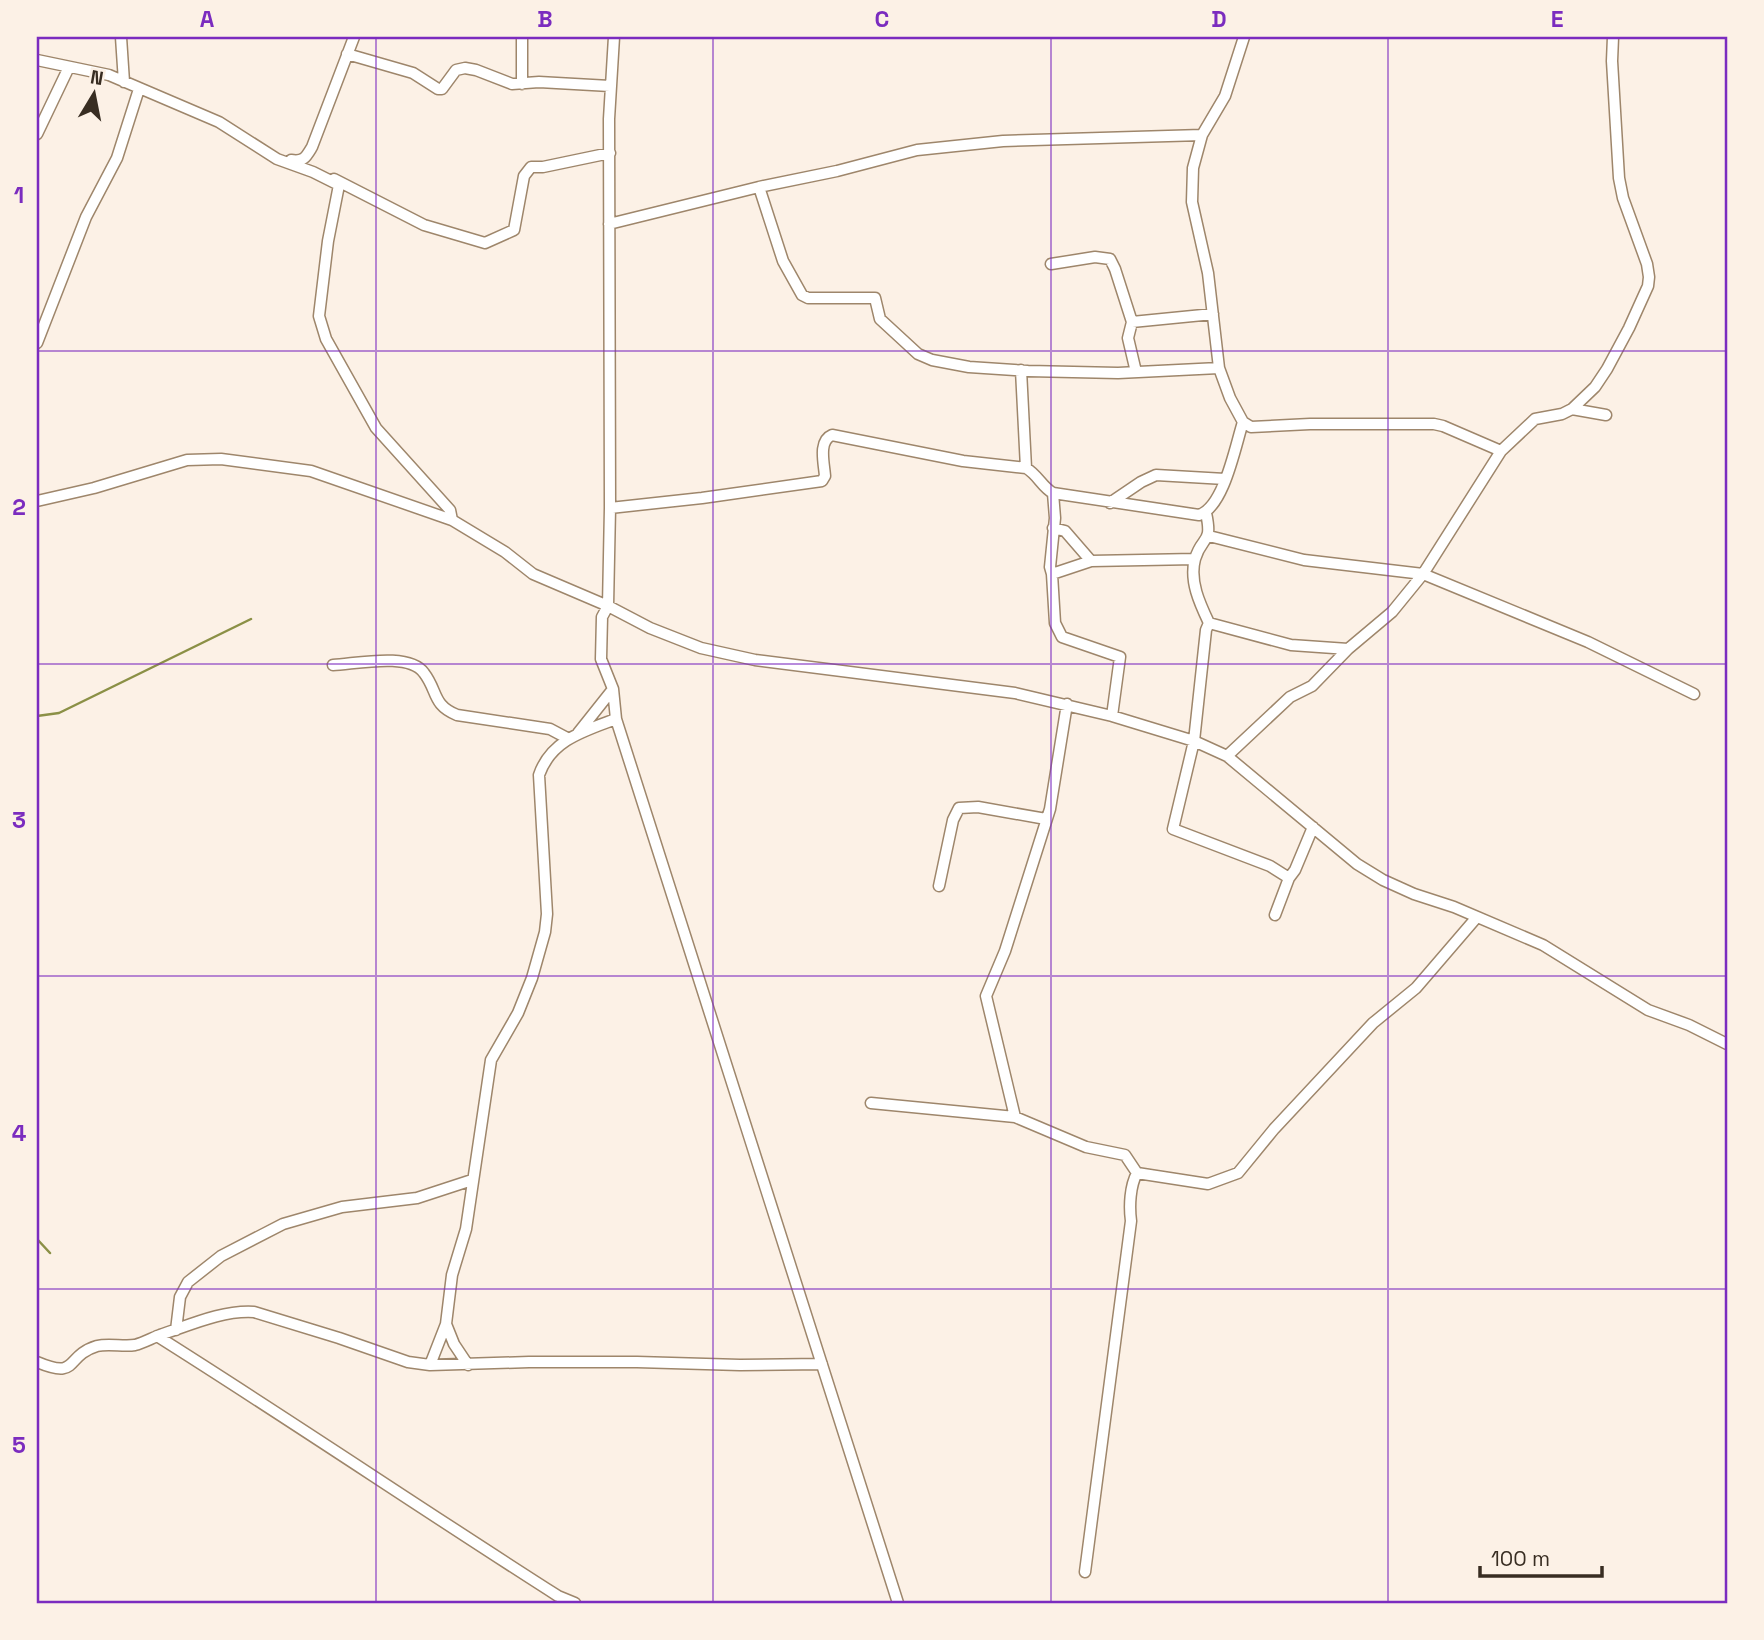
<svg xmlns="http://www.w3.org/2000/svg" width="1764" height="1640" viewBox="0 0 1764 1640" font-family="'Space Grotesk',sans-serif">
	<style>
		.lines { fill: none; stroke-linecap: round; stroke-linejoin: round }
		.stream { stroke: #8b9046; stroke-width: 2.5 }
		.minor-casing { stroke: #9e866b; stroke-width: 13 }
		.minor { stroke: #fff; stroke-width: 10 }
		.grid { fill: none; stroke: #7b2cbf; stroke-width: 2; stroke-opacity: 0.55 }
		.neatline { fill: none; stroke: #7b2cbf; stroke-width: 2.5 }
		.grid-label { font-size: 23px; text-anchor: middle; font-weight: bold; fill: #7b2cbf }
	</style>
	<rect width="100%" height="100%" fill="#fcf1e6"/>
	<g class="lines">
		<path class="stream" d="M37,716L59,713L251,619
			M37,1239L50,1253"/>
		<g class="minor-casing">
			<path id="minor" d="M121,37L124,82
				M522,37V84
				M614,37L609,119L610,508L608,606L602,617L601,659L613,689L616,719L898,1603
				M1244,37L1225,96L1202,135L1193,168L1192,202L1208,273L1219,368L1230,398L1243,422L1251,427L1310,424H1434L1443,426L1501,451
				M347,54L413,73L438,89H442L456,70L465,68L476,70L512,84L539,82L610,86
				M37,60L109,75L219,122L277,159L313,172L339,185L328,241L319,316L326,339L376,428L450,510L452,520
				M37,134L69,67
				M291,160C304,162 306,157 312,147L354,37
				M334,179L424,225L485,243L514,230L524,176L531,167H543L610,153
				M759,187L783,261L802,295L808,298H875L880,319L918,354L932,360L969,367L1028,371L1118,373L1219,368
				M609,224L759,187L837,171L917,150L1003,141L1202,135
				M1051,264L1095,257L1110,259L1115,269L1132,322L1128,338L1136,372
				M1132,322L1213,314
				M37,343L86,217L117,158L139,89
				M1021,370L1026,468
				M1572,409L1606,415
				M1053,493L1055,518L1050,567L1052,574L1055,623L1062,637L1120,657L1112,716
				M37,501L94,488L187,460L221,459L311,471L452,520L505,552L533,574L608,606L650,628L701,648L755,660L1015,693L1112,716L1194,741L1227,756L1357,864L1383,880L1414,894L1454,907L1543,945L1648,1010L1689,1025L1727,1044
				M1110,503L1141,482L1156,475L1225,479
				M610,508L702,498L822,481L825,476C824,463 818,441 832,435L963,461L1026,468C1038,475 1042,487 1053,493L1199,515C1224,507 1235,447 1243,422
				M1206,513C1213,545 1202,535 1195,559C1189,581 1200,604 1209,623L1206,630L1194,741L1173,829L1270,866L1289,878
				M1053,528L1065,531L1091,561
				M1209,536L1304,560L1423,574L1588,642L1694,694
				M1052,574L1091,561L1195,559
				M1209,623L1291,645L1348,649
				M333,665C356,664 409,652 424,673C438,691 432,705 457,715L550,729L567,738
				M578,733L613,689
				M1227,756L1290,697L1312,686L1348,649L1392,612L1423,574L1501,451L1535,419L1562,414L1572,409L1595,387L1607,369L1629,328L1648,286L1649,277L1647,264L1623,198L1619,178L1612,61L1613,37
				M939,886L953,820L959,808L978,807L1046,819
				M1275,915L1289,878L1295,870L1313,827
				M871,1103L1015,1117L1086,1147L1125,1155L1137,1173L1208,1184L1238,1173L1274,1129L1373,1023L1416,988L1477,917
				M1015,1117L986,996L1005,951L1050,809L1067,704
				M446,1324L454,1344L468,1365
				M176,1330L180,1297L188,1282L221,1256L283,1224L342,1207L417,1198L472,1180
				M157,1336C292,1421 423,1510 558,1596L575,1603
				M37,1362C80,1380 64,1356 97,1346C109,1343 123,1347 135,1345C143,1343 152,1338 160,1335C190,1325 222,1310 254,1312L339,1338L408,1362L430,1365L529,1362H637L740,1365L822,1364
				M430,1365L446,1324L452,1275L466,1229L491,1060L518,1013L532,978L545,932L547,914L539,775C551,740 584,731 616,719
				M1085,1572L1131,1221C1129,1206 1130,1186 1137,1173"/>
		</g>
		<use href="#minor" class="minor"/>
	</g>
	<path class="grid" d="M376,37V1603M713,37V1603M1051,37V1603M1388,37V1603M37,351H1727M37,664H1727M37,976H1727M37,1289H1727"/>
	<rect width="1764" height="1640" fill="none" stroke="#fcf1e6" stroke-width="77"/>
	<g transform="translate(94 94) rotate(10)" stroke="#fcf1e6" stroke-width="5" paint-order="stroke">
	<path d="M0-5L12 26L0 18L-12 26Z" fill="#382d22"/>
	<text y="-10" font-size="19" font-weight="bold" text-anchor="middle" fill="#382d22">N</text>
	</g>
	<path d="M1480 1566v10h122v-10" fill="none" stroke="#382d22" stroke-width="3.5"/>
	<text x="1491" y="1566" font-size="21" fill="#382d22" stroke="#fcf1e6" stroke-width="5" paint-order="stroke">100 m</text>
	<rect x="38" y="38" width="1688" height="1564" class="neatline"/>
	<g class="grid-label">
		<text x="207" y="27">A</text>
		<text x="545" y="27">B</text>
		<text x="882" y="27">C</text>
		<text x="1219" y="27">D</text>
		<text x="1557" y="27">E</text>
		<text x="19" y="203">1</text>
		<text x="19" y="515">2</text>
		<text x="19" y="828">3</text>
		<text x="19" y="1141">4</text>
		<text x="19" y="1453">5</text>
	</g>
</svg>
